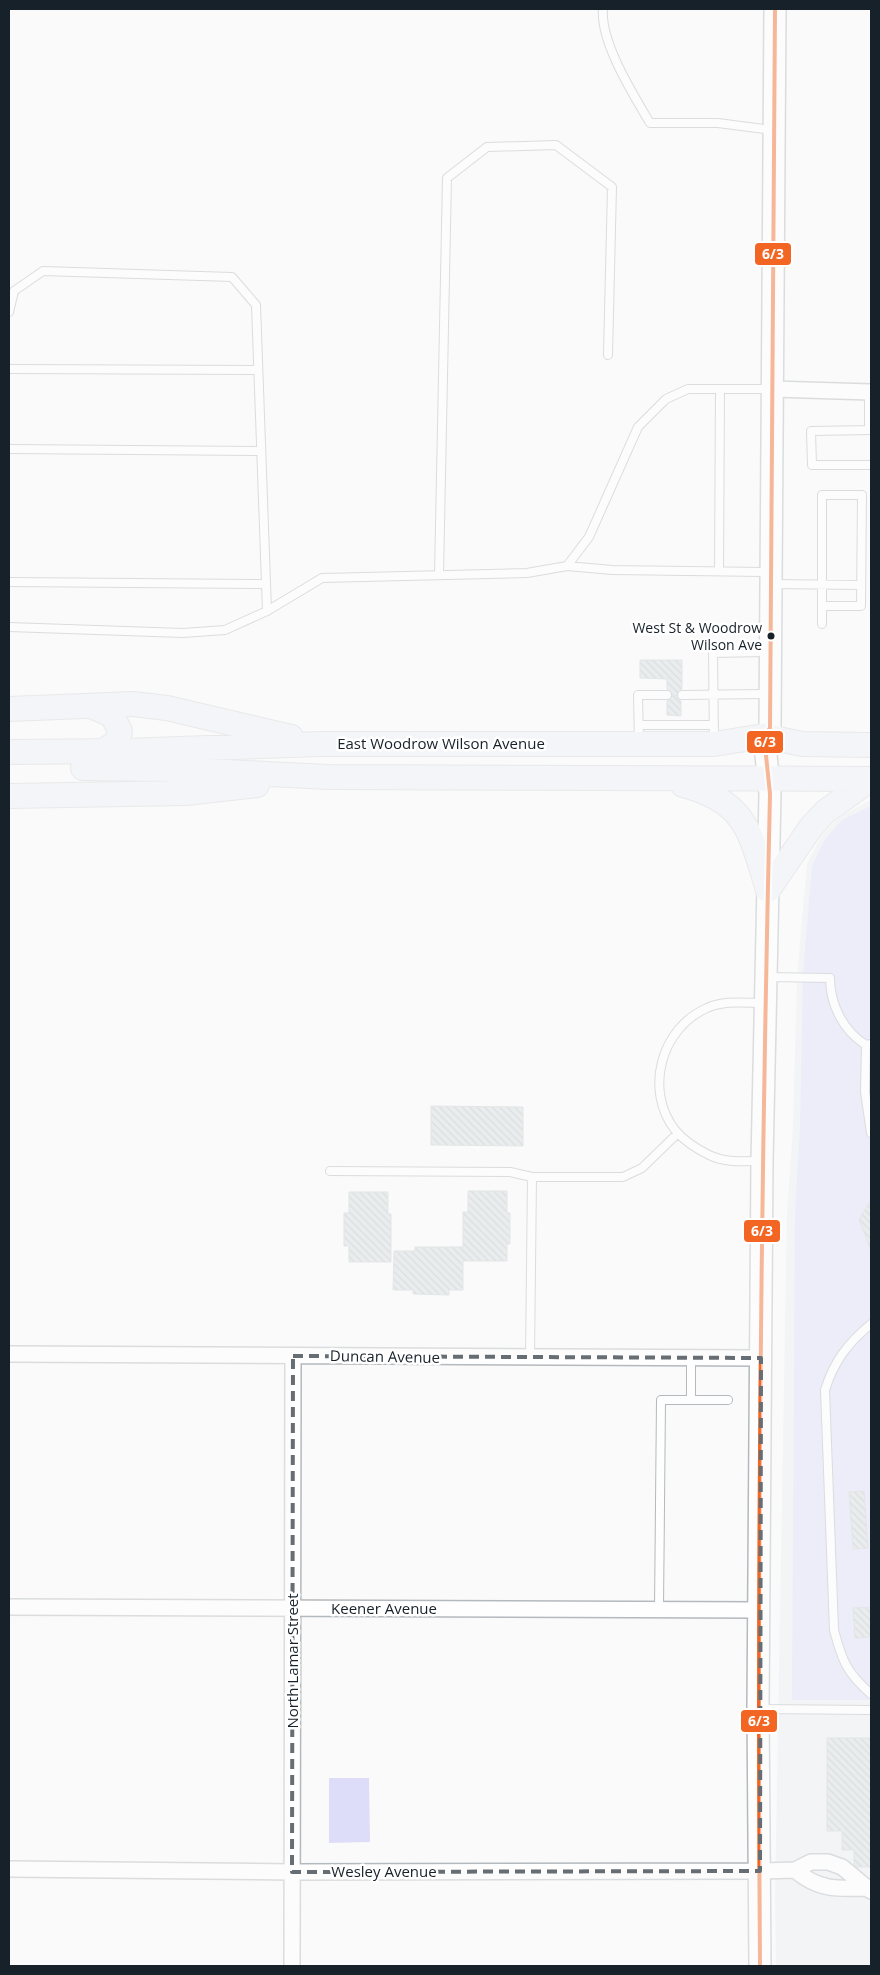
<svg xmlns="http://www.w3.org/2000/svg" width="880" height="1975" viewBox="0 0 880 1975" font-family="'Open Sans',sans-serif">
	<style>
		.built { fill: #eaeef2 }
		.green { fill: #deddf9 }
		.building { fill: url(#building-back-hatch); stroke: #c7cfd1 }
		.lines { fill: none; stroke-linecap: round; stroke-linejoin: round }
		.lane-casing { stroke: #b4b9bd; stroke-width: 10 }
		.street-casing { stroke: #b4b9bd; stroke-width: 18 }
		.secondary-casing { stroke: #b4b9bd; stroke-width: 24 }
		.primary-casing { stroke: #d4d5d7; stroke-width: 26 }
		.lane { stroke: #fefefe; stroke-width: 8 }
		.street { stroke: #fefefe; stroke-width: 15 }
		.secondary { stroke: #fefefe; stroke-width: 21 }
		.primary { stroke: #eceff5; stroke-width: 24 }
		.bus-1-casing { stroke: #fff; stroke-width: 8 }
		.bus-1 { stroke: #f26522; stroke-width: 4 }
		.marked { fill: none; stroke: #666d73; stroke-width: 4; stroke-dasharray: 10 6; stroke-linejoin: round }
		.bus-dot { fill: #17212a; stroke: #fff; stroke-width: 2 }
		.labels { text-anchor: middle; stroke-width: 5; stroke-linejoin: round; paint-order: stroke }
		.bus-label { font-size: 14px; fill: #17212a; stroke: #fff; text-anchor: end }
		.street-label { font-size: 15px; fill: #17212a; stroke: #fff }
		.line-badge { stroke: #fff; stroke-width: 2 }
		.badge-label { font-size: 14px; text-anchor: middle; font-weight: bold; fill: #fff }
	</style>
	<defs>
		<pattern id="building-back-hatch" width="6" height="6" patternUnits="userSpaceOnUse" patternTransform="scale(1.25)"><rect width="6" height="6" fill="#d6dde0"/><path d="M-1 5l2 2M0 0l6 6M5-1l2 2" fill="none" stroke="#b7bdc0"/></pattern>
	</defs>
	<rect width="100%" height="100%" fill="#fafafa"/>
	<path class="built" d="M871,800V1966H776L775,1902L787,1212L793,1127L797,977L807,864L821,836L841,816Z"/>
	<path class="green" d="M871,806V1700H792L795,1212L800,1128L803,974L812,866L825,839L842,820Z
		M329,1778H369L370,1842L329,1843Z"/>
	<path class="building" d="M640,660H682V689L676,695L681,701V716L667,715V701L673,695L667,689V679L640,678Z
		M431,1106L523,1107V1146L431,1145Z
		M468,1191H507V1213H510V1244H507V1261H463V1290H449V1295L413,1294V1290H393L394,1251H415V1247H463V1212H468Z
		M349,1192H388V1214H391V1262H349V1246H344V1213H349Z
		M871,1200V1250L859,1220Z
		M864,1491L868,1548L853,1549L849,1492Z
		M871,1607V1637L855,1638L853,1608Z
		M827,1738H871V1867H856L854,1864V1850H842V1831H827Z"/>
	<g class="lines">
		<g class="lane-casing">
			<path id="lane" d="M603,9C600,42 633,94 650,123H718L772,130
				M9,312L14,291L43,271L232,277L256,305L267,611
				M9,369L258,370
				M869,392V430
				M871,430L811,431L812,465H871
				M9,449L261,451
				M567,566L612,570L769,572
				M719,571L720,389
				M439,575L447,178L487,147L556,145L612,187L608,355
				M9,582L266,584
				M773,584L861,585
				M822,624V495H862L861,606H823
				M9,627L183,633L225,630L267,611L322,578L527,573L567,566L589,537L638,427L666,399L688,389H771
				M682,695L770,694
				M639,725H714
				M639,742L638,695H667
				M714,742L713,653L768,652
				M768,977L830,978C830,1004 843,1031 866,1045
				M871,1044L866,1045L865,1092L871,1133
				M762,1161C744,1161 725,1163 709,1155C697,1149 684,1141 675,1130C644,1090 661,1028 707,1008C724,1000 745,1003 764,1003
				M330,1171L510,1172L532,1177H623L642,1168L678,1133
				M871,1324C848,1343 834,1361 825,1390L834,1630C842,1661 847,1673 871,1694
				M530,1358L532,1177
				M691,1358V1400
				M659,1609L661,1400H728
				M760,1709L871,1710"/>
		</g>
		<g class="street-casing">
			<path id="street" d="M773,389L871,392
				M9,1354L761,1358
				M9,1607L760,1610
				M9,1869L292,1872L760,1871L795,1870L811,1862H828L842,1867L871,1891
				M795,1870C818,1890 837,1889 866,1888
				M292,1966L293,1356"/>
		</g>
		<g class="secondary-casing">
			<path id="secondary" d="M760,1966L758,1709L762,1161L770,794L764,736L770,728L775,9"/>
		</g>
		<g class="primary-casing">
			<path id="primary" d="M91,706L112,715L120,731L118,741L102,752
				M9,709L133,704L167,708L291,737
				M9,752L124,751L320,744H714L764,736L802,744L871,745
				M83,768L167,769L328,777L871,779
				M683,785C747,802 750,832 768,890
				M9,796L186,793L257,785
				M768,890L811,827L825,812L871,779"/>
		</g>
		<use href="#lane" class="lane"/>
		<use href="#street" class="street"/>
		<use href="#secondary" class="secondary"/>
		<use href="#primary" class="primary"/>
		<g class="bus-1-casing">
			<path id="bus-1" d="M760,1966C757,1575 761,1185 770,794L764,736L770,728L775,9"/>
		</g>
		<use href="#bus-1" class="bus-1"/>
	</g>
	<path d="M0 0H880V1975H0ZM293,1356L761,1358L760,1871L292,1872Z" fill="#fafafa" fill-opacity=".55" fill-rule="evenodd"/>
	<path class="marked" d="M293,1356L761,1358L760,1871L292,1872Z"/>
	<circle class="bus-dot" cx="771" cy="636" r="4.5"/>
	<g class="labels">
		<g class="bus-label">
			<text x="762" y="633">West St &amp; Woodrow<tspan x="762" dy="17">Wilson Ave</tspan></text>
		</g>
		<g class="street-label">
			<text x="441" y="749">East Woodrow Wilson Avenue</text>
			<text transform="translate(385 1357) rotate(1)" y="5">Duncan Avenue</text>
			<text x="384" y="1614">Keener Avenue</text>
			<text transform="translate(293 1661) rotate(-90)" y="5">North Lamar Street</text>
			<text x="384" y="1877">Wesley Avenue</text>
		</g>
	</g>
	<g class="line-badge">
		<rect x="754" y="242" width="38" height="24" rx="5" fill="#f26522"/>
		<rect x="746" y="730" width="38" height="24" rx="5" fill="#f26522"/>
		<rect x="743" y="1219" width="38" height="24" rx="5" fill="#f26522"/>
		<rect x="740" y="1709" width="38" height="24" rx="5" fill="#f26522"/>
	</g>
	<g class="badge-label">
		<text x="773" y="259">6/3</text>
		<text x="765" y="747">6/3</text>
		<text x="762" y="1236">6/3</text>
		<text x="759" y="1726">6/3</text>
	</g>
	<rect width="880" height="1975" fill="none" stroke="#17212a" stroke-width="20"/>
</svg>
